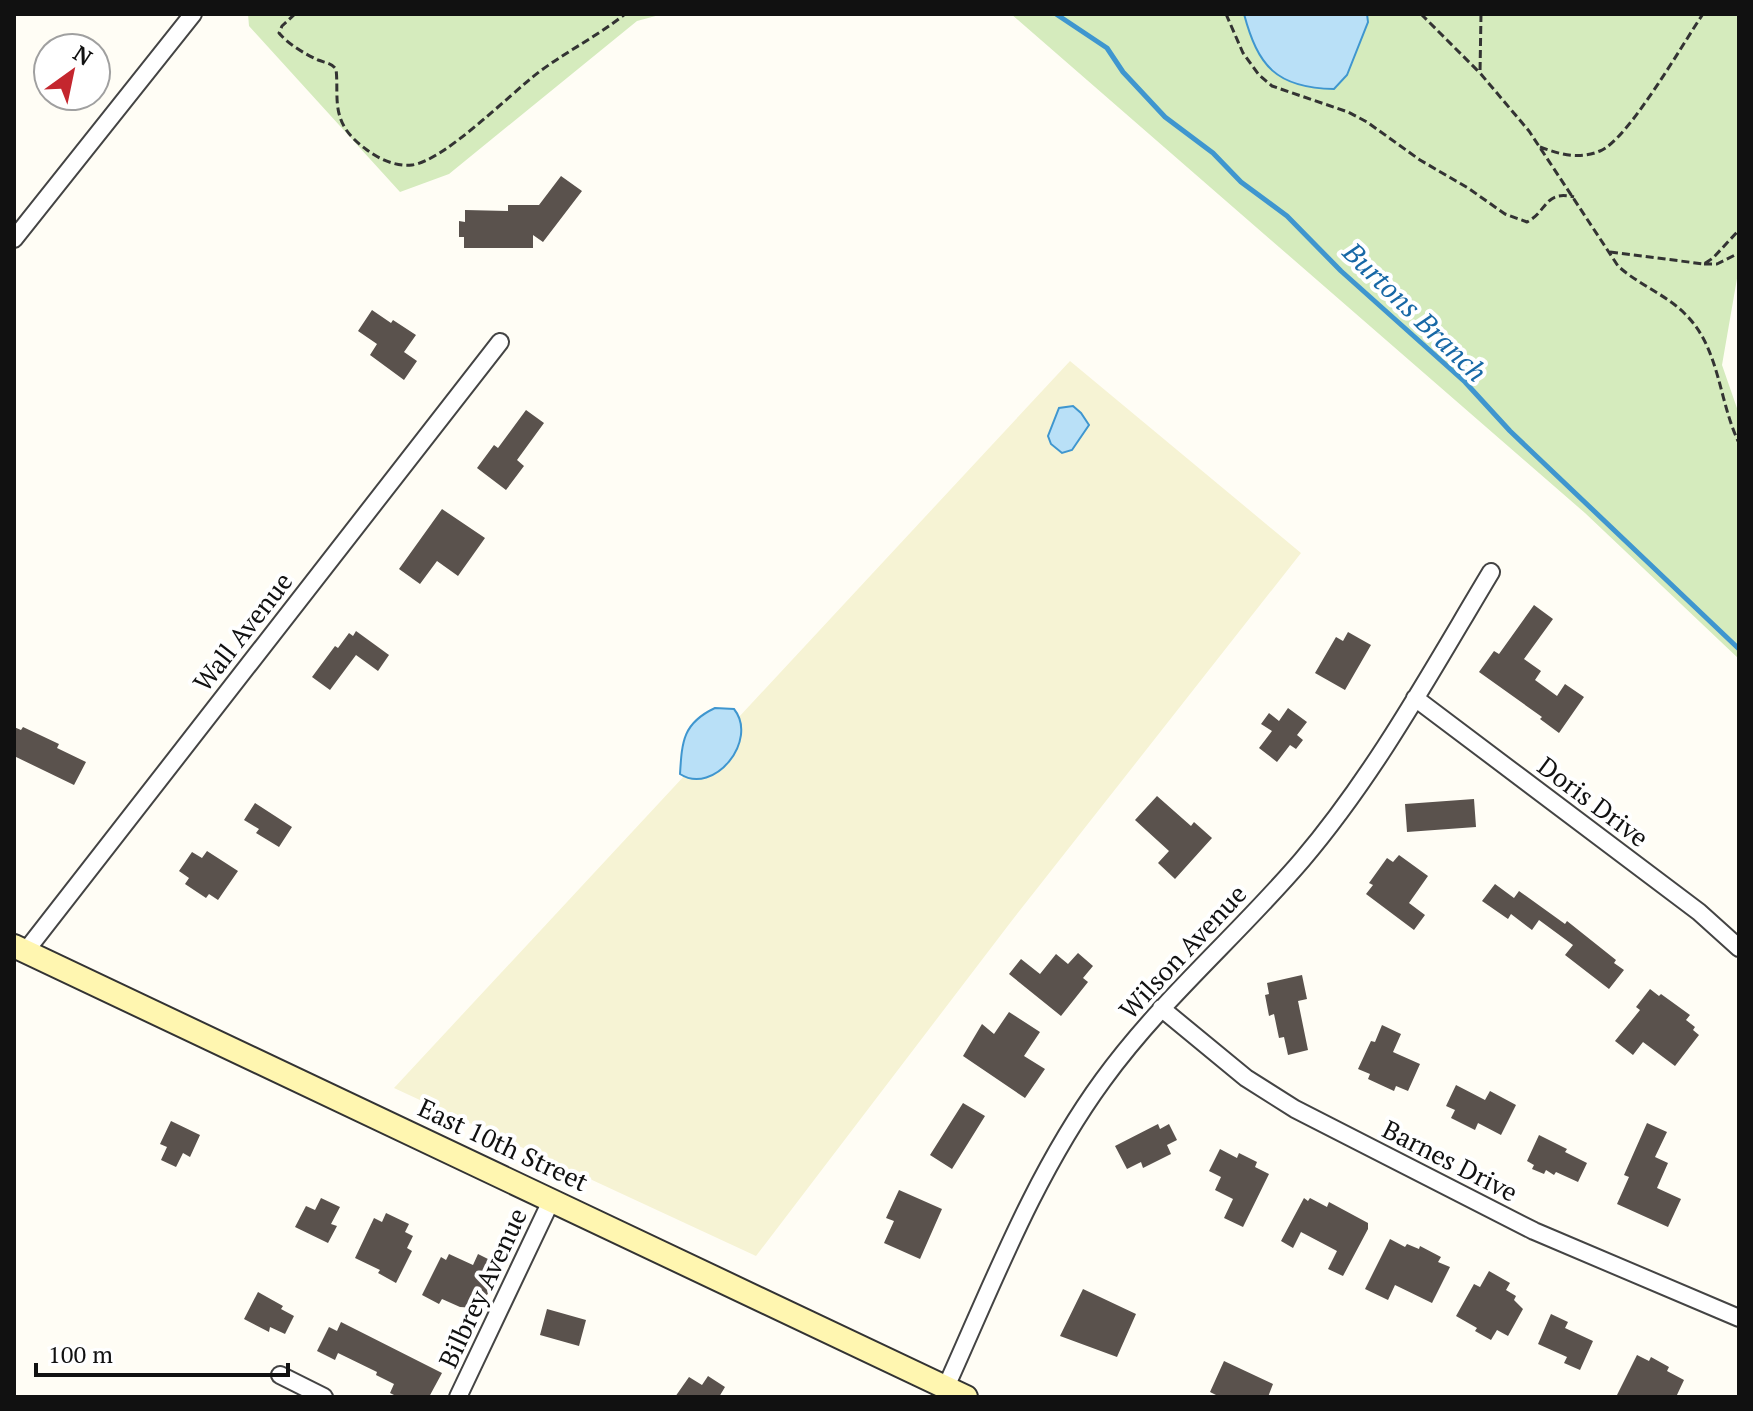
<svg xmlns="http://www.w3.org/2000/svg" width="1753" height="1411" viewBox="0 0 1753 1411" font-family="'PT Serif',serif">
	<style>
		.farmland { fill: #f6f3d4 }
		.green { fill: #d5ebbd }
		.water { fill: #b9e0f7; stroke: #3f96cf; stroke-width: 2 }
		.lines { fill: none; stroke-linecap: round; stroke-linejoin: round }
		.stream { stroke: #3f96cf; stroke-width: 5 }
		.building { fill: #5a524d }
		.street-casing { stroke: #444; stroke-width: 20 }
		.secondary-casing { stroke: #333; stroke-width: 26 }
		.path { stroke: #333; stroke-width: 3; stroke-dasharray: 8 4; stroke-linecap: butt }
		.street { stroke: #fff; stroke-width: 16 }
		.secondary { stroke: #fff6b0; stroke-width: 22 }
		.labels { text-anchor: middle; stroke-width: 8; stroke-linejoin: round; paint-order: stroke }
		.street-label { font-size: 26px; fill: #111; stroke: #fff }
		.water-label { font-size: 28px; font-style: italic; fill: #1768a6; stroke: #fff }
	</style>
	<rect width="100%" height="100%" fill="#fffdf5"/>
	<path class="farmland" d="M1070,361L1301,553L1010,923L756,1256L394,1088Z"/>
	<path class="green" d="M248,14H663L637,21L449,174L400,192L249,26Z
		M1011,14H1739V267L1722,365L1739,414V659L1585,513Z"/>
	<path class="water" d="M1244,14H1367L1368,22L1347,75L1334,89C1276,88 1258,66 1244,14Z
		M1073,406L1081,413L1089,425L1072,450L1062,453L1051,444L1048,436L1059,408Z
		M715,708L734,709C759,740 714,796 680,774C682,741 683,723 715,708Z"/>
	<g class="lines">
		<path class="stream" d="M1056,14L1107,48L1123,72L1165,117L1213,153L1241,182L1287,216L1341,271L1465,382L1510,431L1739,649"/>
	</g>
	<path class="building" d="M561,176L582,191L543,242L533,235V248H464V237H459V221L465,222V210L508,211V205H539Z
		M372,310L391,323L393,320L416,335L404,352L417,361L404,380L370,355L377,344L358,331Z
		M526,410L544,423L517,460L524,466L506,490L477,468L494,445L498,448Z
		M442,509L485,538L458,576L437,561L420,584L399,569Z
		M1534,605L1553,619L1524,659L1541,671L1535,680L1557,696L1565,684L1584,697L1559,733L1540,719L1542,717L1479,672L1494,651L1499,654Z
		M356,631L389,655L378,671L356,655L330,690L312,677L335,646L338,648L349,633L353,636Z
		M1348,632L1371,645L1345,690L1315,673L1336,637L1343,641Z
		M1288,708L1307,722L1297,735L1303,740L1296,749L1290,745L1277,762L1259,748L1272,731L1261,724L1269,713L1279,721Z
		M14,727L21,730L23,727L59,744L57,748L86,762L74,785L14,756Z
		M1157,796L1191,826L1194,822L1212,838L1175,879L1158,863L1169,851L1135,820Z
		M1474,799L1476,827L1407,832L1405,804Z
		M255,803L292,827L279,847L256,833L259,829L244,820Z
		M207,851L238,871L218,900L209,894L206,898L185,884L189,878L179,871L192,852L202,858Z
		M1399,855L1428,876L1409,903L1425,915L1414,930L1366,894L1373,885L1369,883L1387,858L1393,862Z
		M1495,884L1514,898L1519,891L1565,924L1567,921L1616,960L1614,963L1624,970L1609,989L1565,955L1573,945L1539,920L1532,930L1511,914L1508,919L1482,901Z
		M1078,953L1093,966L1083,978L1088,982L1061,1016L1009,974L1021,959L1040,974L1056,954L1068,964Z
		M1302,975L1307,999L1298,1001L1308,1050L1288,1055L1284,1037L1279,1038L1274,1014L1269,1016L1265,995L1269,994L1267,983Z
		M1650,989L1659,996L1661,994L1690,1015L1686,1020L1695,1027L1693,1030L1699,1035L1675,1066L1643,1042L1633,1055L1615,1041L1640,1010L1636,1007Z
		M1009,1012L1040,1032L1024,1056L1045,1069L1025,1098L963,1056L982,1024L994,1034Z
		M1382,1025L1401,1034L1393,1052L1420,1064L1408,1091L1396,1086L1394,1091L1368,1079L1370,1074L1358,1069L1371,1041L1375,1042Z
		M1456,1085L1485,1100L1490,1091L1516,1105L1501,1135L1478,1123L1475,1130L1451,1118L1455,1110L1446,1106Z
		M963,1103L985,1116L952,1169L930,1155Z
		M171,1121L200,1135L190,1157L183,1153L176,1167L161,1160L167,1147L160,1144Z
		M1647,1123L1667,1132L1655,1157L1668,1163L1657,1188L1681,1199L1668,1227L1617,1204L1629,1177L1624,1175Z
		M1158,1124L1160,1129L1169,1124L1177,1140L1167,1145L1171,1154L1143,1168L1141,1162L1127,1169L1115,1146Z
		M1539,1135L1567,1149L1565,1152L1587,1163L1578,1182L1556,1172L1554,1175L1546,1170L1544,1174L1532,1169L1534,1165L1527,1161Z
		M1220,1149L1237,1158L1239,1153L1257,1162L1255,1167L1269,1174L1243,1227L1224,1218L1233,1199L1215,1190L1221,1177L1209,1171Z
		M899,1190L942,1209L920,1259L884,1243L894,1221L886,1218Z
		M321,1198L340,1207L331,1224L337,1226L328,1243L295,1227L306,1206L315,1210Z
		M1304,1198L1308,1201L1310,1198L1327,1207L1329,1202L1368,1223V1229L1343,1276L1328,1269L1337,1251L1301,1232L1293,1248L1281,1241Z
		M386,1213L409,1224L405,1232L413,1236L407,1248L412,1251L396,1283L378,1273L380,1270L355,1258L374,1218L382,1222Z
		M1390,1239L1405,1247L1407,1244L1419,1249L1420,1246L1441,1257L1438,1262L1450,1267L1432,1303L1395,1285L1388,1300L1365,1289Z
		M449,1254L473,1265L478,1254L502,1266L486,1297L476,1308L460,1307L442,1299L439,1304L422,1295L441,1257L446,1260Z
		M1489,1271L1510,1283L1506,1290L1516,1296L1514,1300L1523,1309L1508,1336L1497,1330L1491,1340L1475,1331L1477,1328L1456,1316L1474,1284L1480,1287Z
		M1083,1289L1136,1314L1117,1357L1060,1336Z
		M258,1292L283,1306L281,1309L294,1316L285,1334L270,1327L269,1332L244,1319Z
		M547,1309L586,1320L579,1346L540,1335Z
		M1551,1314L1568,1322L1565,1328L1593,1341L1580,1370L1564,1363L1567,1357L1538,1344Z
		M341,1322L442,1373L429,1397H398L390,1393L394,1384L376,1375L377,1372L338,1353L335,1360L317,1351L329,1327L337,1331Z
		M1637,1355L1649,1361L1651,1357L1669,1367L1667,1371L1684,1380L1676,1397H1616Z
		M1224,1361L1273,1384L1268,1397H1220L1210,1392Z
		M708,1376L725,1387L719,1397H675L689,1377L702,1385Z"/>
	<g class="lines">
		<g class="street-casing">
			<path id="street" d="M14,239L193,14
				M1415,698L1699,912L1739,948
				M25,952L500,342
				M1161,1008L1246,1078L1295,1109L1534,1231L1739,1318
				M280,1375L324,1397
				M946,1387C993,1283 1035,1173 1103,1080C1161,1000 1237,936 1302,860C1376,773 1432,670 1491,572
				M458,1397L552,1199"/>
		</g>
		<g class="secondary-casing">
			<path id="secondary" d="M14,946L966,1397"/>
		</g>
		<path class="path" d="M295,14L282,26L279,33C288,44 305,54 318,60C326,63 331,63 336,69C338,85 335,102 340,117C344,131 356,142 367,150C379,159 396,167 412,165C444,161 510,94 539,72C567,51 598,36 625,14
			M1226,14L1243,53L1259,75L1272,86L1348,112L1367,122L1420,160L1468,188L1505,214L1527,222C1548,211 1544,190 1574,197
			M1421,14L1480,73
			M1481,14L1480,73L1529,131L1618,266C1640,286 1668,295 1688,317C1720,351 1719,402 1739,443
			M1540,147C1559,154 1579,160 1600,151C1628,140 1683,43 1703,14
			M1610,252L1704,264L1713,258L1739,230
			M1704,264H1717L1739,253"/>
		<use href="#street" class="street"/>
		<use href="#secondary" class="secondary"/>
	</g>
	<g class="labels">
		<g class="street-label">
			<text transform="translate(243 632) rotate(-52)" y="9">Wall Avenue</text>
			<text transform="translate(1593 802) rotate(37)" y="9">Doris Drive</text>
			<text transform="translate(1183 952) rotate(-47)" y="9">Wilson Avenue</text>
			<text transform="translate(503 1145) rotate(25)" y="9">East 10th Street</text>
			<text transform="translate(1450 1161) rotate(27)" y="9">Barnes Drive</text>
			<text transform="translate(483 1288) rotate(-65)" y="9">Bilbrey Avenue</text>
		</g>
		<g class="water-label">
			<text transform="translate(1415 312) rotate(44)" y="10">Burtons Branch</text>
		</g>
	</g>
	<rect width="1753" height="1411" fill="none" stroke="#111111" stroke-width="32"/>
	<g transform="translate(72 72) rotate(33)"><circle r="38" fill="#ffffff" stroke="#a0a0a0" stroke-width="2"/>
	<path d="M0-6L14 30L0 20L-14 30Z" fill="#c4262e"/>
	<text y="-12" font-size="22" font-weight="bold" text-anchor="middle" fill="#111111">N</text>
	</g>
	<path d="M36 1363v12h252v-12" fill="none" stroke="#111111" stroke-width="4"/>
	<text x="48" y="1363" font-size="24" fill="#111111" stroke="#ffffff" stroke-width="6" paint-order="stroke">100 m</text>
</svg>
